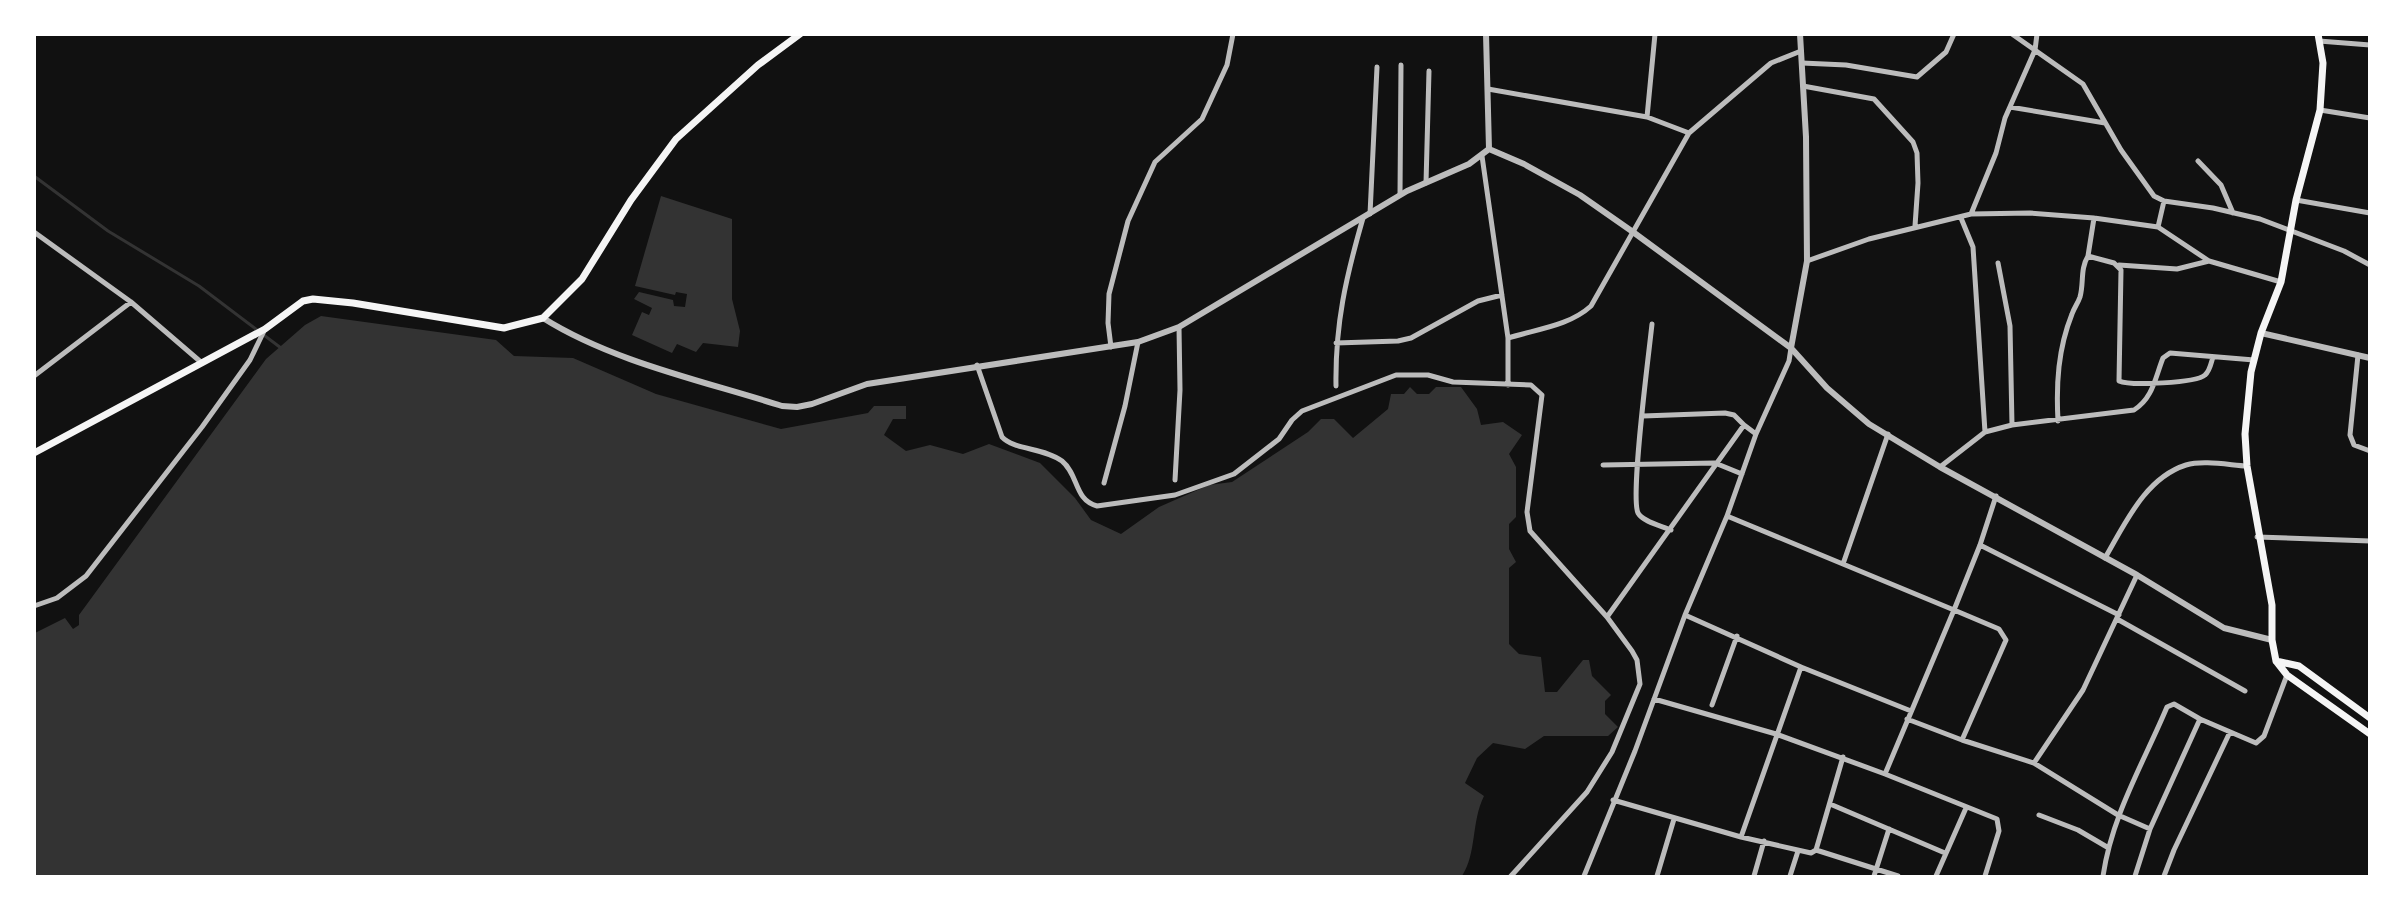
<svg xmlns="http://www.w3.org/2000/svg" width="2404" height="911" viewBox="0 0 2404 911" font-family="Raleway,sans-serif">
	<style>
		.water { fill: #333 }
		.lines { fill: none; stroke-linecap: round; stroke-linejoin: round }
		.stream { stroke: #333; stroke-width: 3 }
		.minor { stroke: #bcbcbc; stroke-width: 5 }
		.tertiary { stroke: #bcbcbc; stroke-width: 6 }
		.secondary { stroke: #f5f5f5; stroke-width: 7 }
	</style>
	<rect width="100%" height="100%" fill="#111"/>
	<path class="water" d="M661,196L732,219V299L740,331L738,347L703,343L696,352L677,344L672,353L632,335L642,312L649,315L652,308L634,299L639,292L673,300L674,306L685,307L687,294L676,292L675,295L635,286Z
		M321,316L496,340L514,356L573,358L656,394L781,429L868,413L874,406H906V419H893L884,435L906,451L930,445L963,454L989,444L1040,463L1075,498L1091,520L1121,534L1159,507L1209,485L1232,482L1308,432L1321,419H1334L1353,438L1388,409L1391,394H1404L1410,387L1417,394H1429L1436,387H1461L1477,409L1481,425L1503,422L1522,435L1509,454L1516,467V517L1509,524V549L1516,562L1509,568V644L1519,654L1541,657L1545,692H1557L1583,660H1589L1592,676L1611,695L1605,701V714L1618,727L1608,736H1544L1525,749L1493,743L1477,758L1465,783L1484,796C1471,822 1477,853 1462,876H35V633L65,618L73,629L79,625V615L266,359L305,325Z"/>
	<g class="lines">
		<path class="stream" d="M34,176L108,231L199,286L281,348"/>
		<path class="minor" d="M2012,34L2083,84L2121,150L2154,196L2164,201L2213,208L2260,219L2344,251L2370,265
			M2319,41L2370,45
			M1802,63L1846,65L1917,77L1946,52L1954,34
			M1803,86L1874,99L1913,142L1917,153L1918,183L1915,226
			M1488,89L1647,117L1689,133
			M2010,107L2105,123
			M2320,110L2370,118
			M1647,117L1655,34
			M1482,156L1508,338V385
			M2198,161L2221,185L2233,213
			M1426,183L1429,71
			M1400,195L1401,65
			M2296,200L2370,213
			M1370,214L1377,67
			M1971,214L1996,153L2005,118L2035,50L2037,34
			M1961,218L1973,247L1985,432
			M2094,218L2088,256L2114,263L2121,270L2119,381C2130,386 2196,383 2205,375C2210,371 2211,363 2213,357
			M2158,227L2164,201
			M34,232L131,302L202,363
			M1807,261L1869,239L1971,214L2030,213L2094,218L2158,227L2209,261L2281,282
			M1998,263L2010,326L2012,425
			M2119,265L2177,269L2209,261
			M1652,324C1649,353 1630,496 1638,513C1643,522 1662,526 1671,530
			M1508,338C1537,329 1569,326 1591,306L1689,133L1771,63L1801,51
			M1336,343L1398,341L1411,338L1478,301L1502,295
			M1111,347L1108,323L1109,294L1128,221L1155,162L1202,119L1227,65L1233,34
			M2358,355L2350,435L2354,445L2370,451
			M977,365L1002,437C1014,450 1045,448 1062,461C1079,475 1074,500 1097,506L1175,495L1234,474L1279,439L1292,420L1302,411L1396,375H1428L1453,382L1531,385L1542,395L1527,512L1530,531L1607,617L1632,651L1637,660L1640,684L1612,752L1587,792L1511,876
			M34,376L131,302
			M1336,386C1335,324 1346,277 1363,218
			M1643,416L1725,413L1734,415L1744,425
			M2058,421C2056,384 2058,349 2072,314C2074,308 2078,303 2080,297C2084,283 2080,269 2088,256
			M1603,465L1715,463L1742,474
			M1940,467L1985,432L2012,425L2134,410C2153,398 2155,378 2163,358L2170,353L2254,360
			M1175,480L1180,390L1179,327
			M1104,483L1125,406L1138,342
			M1727,516L1954,610L1980,545L1996,496
			M2257,537L2370,541
			M1980,545L2119,615
			M2105,558C2125,524 2145,478 2186,465C2203,460 2229,465 2247,466
			M1843,564L1888,434
			M34,606L57,598L86,576L202,427L250,360L265,329
			M1685,615L1801,667
			M1607,617L1744,425L1756,434
			M2117,619L2245,691
			M1654,699L1776,734L1885,774L1954,610L1999,629L2006,640L1962,740
			M1712,705L1737,636
			M1907,719L1962,740L2034,763L2083,690L2137,575
			M2034,763L2118,815L2150,829
			M1885,774L1997,819L1999,831L1985,876
			M1613,800L1741,837L1811,853L1816,850L1843,757
			M1830,804L1945,853
			M2039,815L2078,830L2107,847
			M1741,837L1801,667L1911,711
			M1816,850L1898,876
			M1584,876L1635,751L1685,615L1727,516L1756,434L1789,361L1791,348
			M1657,876L1674,819
			M1754,876L1764,841
			M1790,876L1798,851
			M1874,876L1889,829
			M1936,876L1966,808
			M2103,876C2112,815 2143,764 2167,707L2174,704L2200,719
			M2135,876L2150,829L2200,719L2256,743L2264,736L2287,675
			M2164,876L2174,850L2230,732"/>
		<path class="tertiary" d="M1486,34L1489,149L1524,164L1580,195L1633,232L1791,348L1827,388L1869,424L1940,467L2137,575L2224,628L2272,640
			M543,318C613,362 704,381 782,406L797,407L812,404L867,384L1138,342L1179,327L1407,191L1469,164L1489,149
			M2261,333L2370,358
			M1791,348L1807,261L1806,137L1800,34"/>
		<path class="secondary" d="M2318,34L2323,63L2320,110L2296,200L2281,282L2261,333L2251,372L2245,434L2247,466L2272,605V640L2276,661L2287,675L2370,734
			M34,453L265,329L303,301L313,299L353,303L504,328L543,318L582,279L631,200L676,139L758,65L800,34
			M2276,661L2299,666L2370,718"/>
	</g>
	<rect width="2404" height="911" fill="none" stroke="#ffffff" stroke-width="72"/>
</svg>
